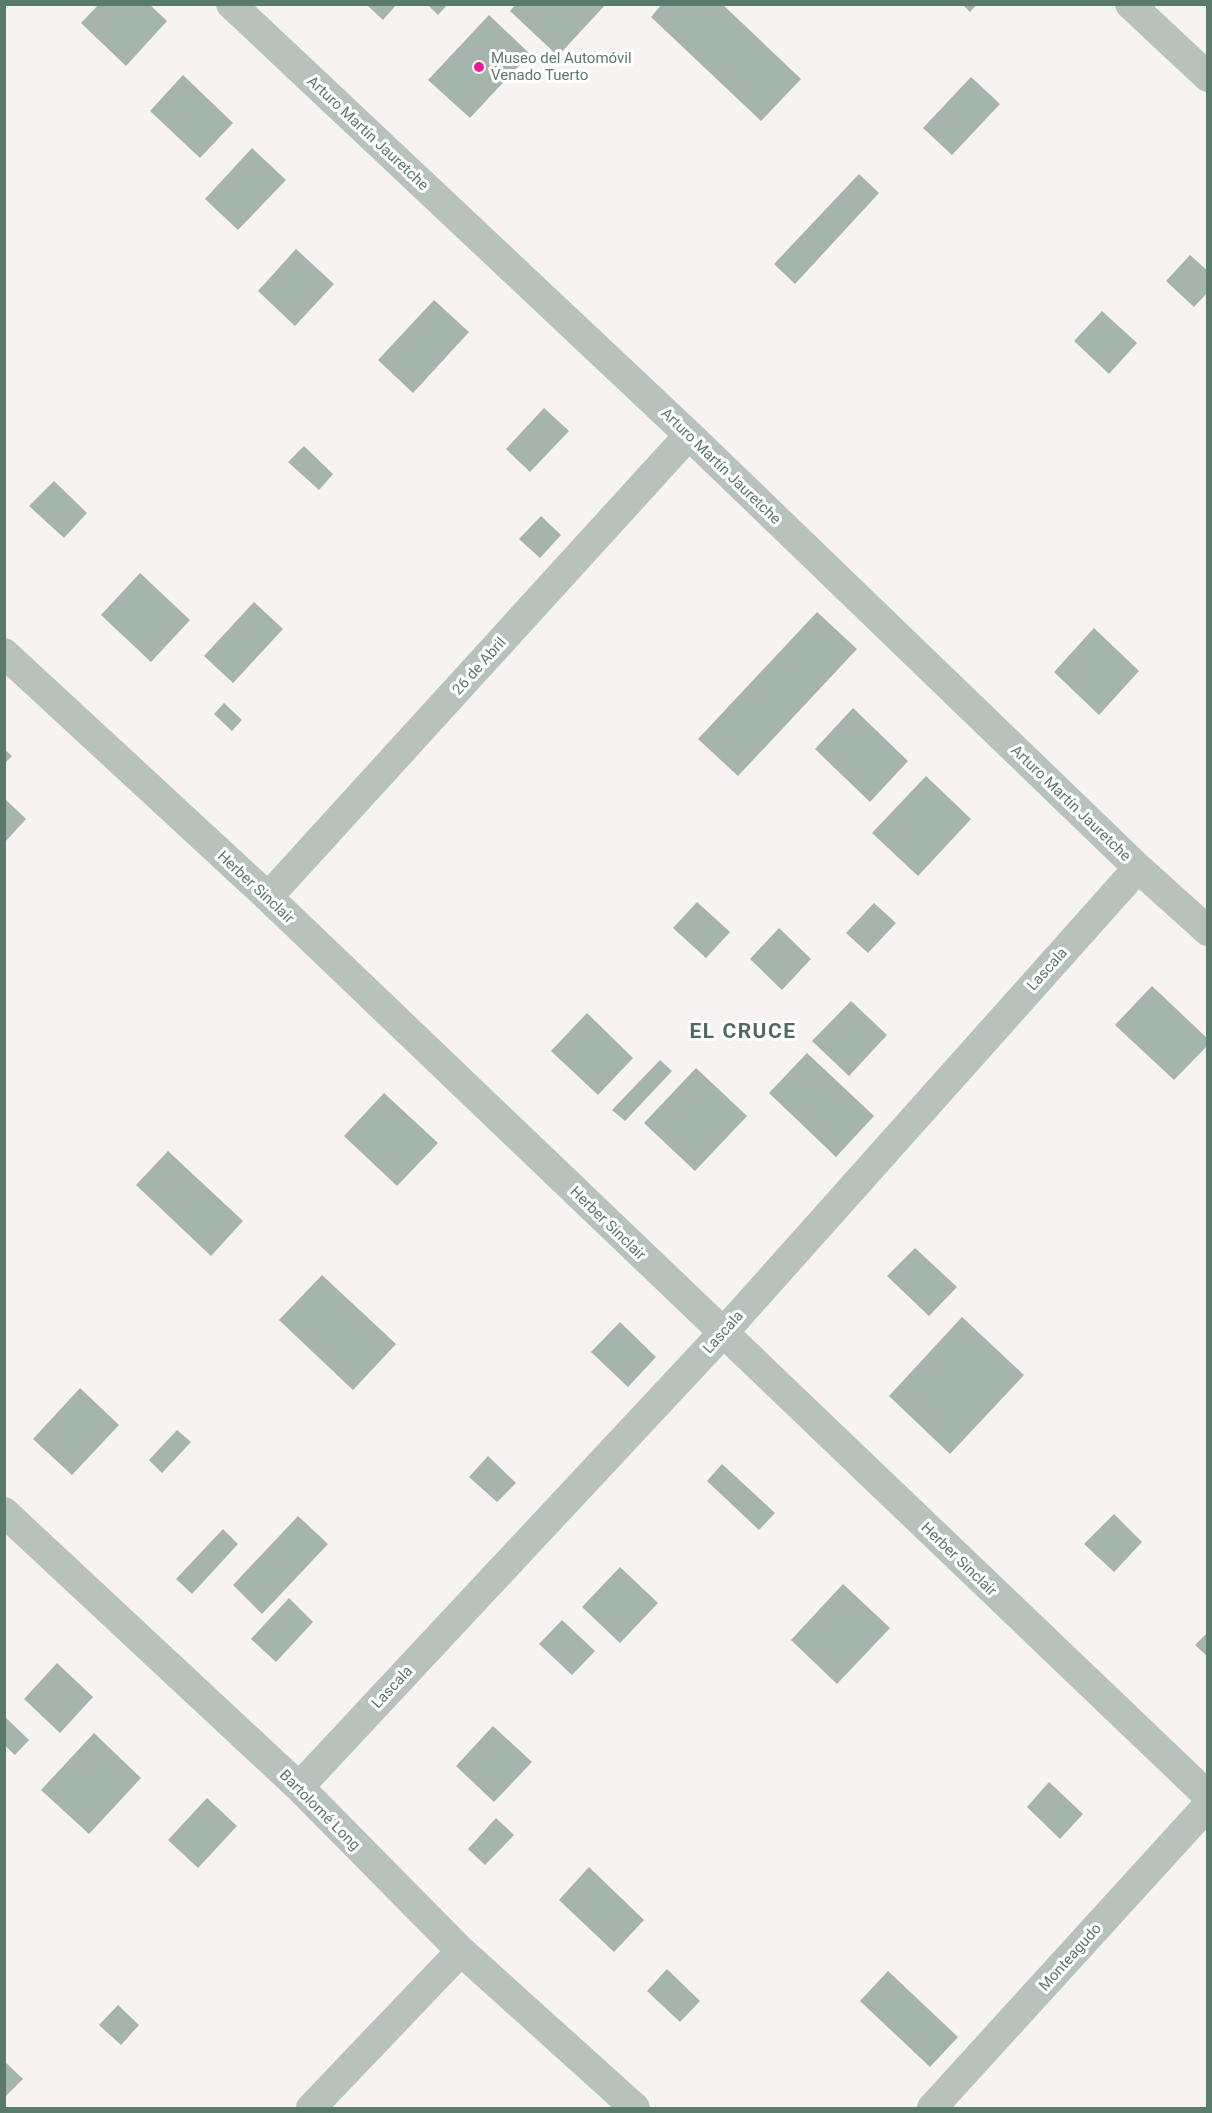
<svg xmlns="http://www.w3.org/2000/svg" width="1212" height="2113" viewBox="0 0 1212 2113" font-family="Roboto,sans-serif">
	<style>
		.building { fill: #a5b5ae }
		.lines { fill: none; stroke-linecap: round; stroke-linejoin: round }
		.street { stroke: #b7c2bd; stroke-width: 30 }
		.poi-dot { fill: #ef1998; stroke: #fff; stroke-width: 2 }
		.labels { text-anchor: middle; stroke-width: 6; stroke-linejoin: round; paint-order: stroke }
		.poi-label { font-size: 15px; fill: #5b7a6e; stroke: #fff; text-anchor: start }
		.street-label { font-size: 15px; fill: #5b7a6e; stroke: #fff }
		.district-label { font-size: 21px; font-weight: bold; letter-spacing: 1.5px; fill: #516a61; stroke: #fff }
	</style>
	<rect width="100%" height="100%" fill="#f6f3f2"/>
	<path class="building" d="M99,4H149L167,21L126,66L81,23Z
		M366,4H397L383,20Z
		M427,4H448L438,15Z
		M516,4H606L558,56L510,11Z
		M662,4H722L801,79L761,121L651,17Z
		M962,4H977L970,12Z
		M489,15L530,54L470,118L428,80Z
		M183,75L233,123L200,158L150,111Z
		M971,77L1000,104L952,155L923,128Z
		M252,148L286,180L238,230L205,199Z
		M859,174L879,193L795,284L774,264Z
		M296,249L334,284L295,326L258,291Z
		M1190,255L1208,271V292L1194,307L1166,281Z
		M434,300L469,332L413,393L378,360Z
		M1102,311L1137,343L1109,374L1074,341Z
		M544,408L569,431L530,472L506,449Z
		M304,446L333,474L319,490L288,462Z
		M54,481L87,513L64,538L29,506Z
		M541,516L561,535L540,558L519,539Z
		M140,573L190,620L151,662L101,615Z
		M254,602L283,629L233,683L204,656Z
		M817,612L857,649L738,776L698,739Z
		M1094,628L1139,671L1099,715L1054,672Z
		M224,703L242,720L232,731L214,714Z
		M853,708L908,761L870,802L815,749Z
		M4,749L12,756L4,764Z
		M926,776L971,819L918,876L872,833Z
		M5,799L26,819L5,842Z
		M697,902L730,932L706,958L673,928Z
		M874,903L896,923L868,953L846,933Z
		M779,928L811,959L782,990L750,959Z
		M1152,986L1208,1039V1045L1174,1080L1115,1025Z
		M851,1001L887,1035L849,1076L812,1041Z
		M587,1013L633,1058L598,1095L551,1051Z
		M807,1053L874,1116L836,1157L769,1093Z
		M660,1060L672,1071L625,1121L612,1110Z
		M696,1068L747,1116L695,1171L644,1123Z
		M384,1093L438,1143L397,1186L344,1136Z
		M168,1151L243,1221L211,1256L136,1185Z
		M915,1248L957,1287L929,1316L887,1276Z
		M322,1275L396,1344L353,1390L279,1320Z
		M962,1317L1024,1375L950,1454L889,1396Z
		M620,1322L656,1357L628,1387L591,1352Z
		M80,1388L119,1425L72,1475L33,1439Z
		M177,1430L191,1442L162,1473L149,1460Z
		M488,1456L516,1483L497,1502L469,1477Z
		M722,1464L775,1513L759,1530L707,1481Z
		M1114,1514L1142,1542L1114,1572L1084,1544Z
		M298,1516L328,1544L262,1614L233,1585Z
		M223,1529L238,1544L192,1594L176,1579Z
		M620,1567L658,1603L620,1643L582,1607Z
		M843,1584L890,1628L837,1684L791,1640Z
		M289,1598L313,1622L276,1662L251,1639Z
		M562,1620L595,1651L572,1675L539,1644Z
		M1208,1632V1657L1195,1645Z
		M57,1663L93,1697L60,1733L24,1699Z
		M4,1716L29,1740L15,1755L4,1745Z
		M493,1726L532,1762L494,1802L456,1766Z
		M94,1733L141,1778L89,1834L41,1790Z
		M1049,1782L1083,1814L1060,1839L1027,1807Z
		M207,1798L237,1826L198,1868L168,1840Z
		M496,1818L514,1835L485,1865L468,1849Z
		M589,1867L644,1920L614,1952L559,1900Z
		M667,1969L700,2001L680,2022L647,1991Z
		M888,1971L958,2037L930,2067L860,2001Z
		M118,2005L139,2025L121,2045L99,2025Z
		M4,2061L23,2079L4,2098Z"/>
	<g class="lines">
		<path class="street" d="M231,4L689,435L1138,868L1208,931
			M1130,4L1208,77
			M4,653L268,897L1208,1796
			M268,897L689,435
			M4,1512L299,1787L461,1951L635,2108
			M299,1787L723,1333L1138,868
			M311,2108L461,1951
			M932,2108L1208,1805"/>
	</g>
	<circle class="poi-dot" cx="479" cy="67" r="6"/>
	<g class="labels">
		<g class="poi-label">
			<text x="491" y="63">Museo del Automóvil<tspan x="491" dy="17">Venado Tuerto</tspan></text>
		</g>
		<g class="street-label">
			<text transform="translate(368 133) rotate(43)" y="5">Arturo Martín Jauretche</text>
			<text transform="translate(721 466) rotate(44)" y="5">Arturo Martín Jauretche</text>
			<text transform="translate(479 666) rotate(-48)" y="5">26 de Abril</text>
			<text transform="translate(1071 803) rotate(44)" y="5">Arturo Martín Jauretche</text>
			<text transform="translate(256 887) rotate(43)" y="5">Herber Sinclair</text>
			<text transform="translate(1047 969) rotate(-48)" y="5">Lascala</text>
			<text transform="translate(608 1223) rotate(44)" y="5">Herber Sinclair</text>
			<text transform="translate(723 1332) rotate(-48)" y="5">Lascala</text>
			<text transform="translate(959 1559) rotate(44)" y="5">Herber Sinclair</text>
			<text transform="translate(392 1687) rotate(-47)" y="5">Lascala</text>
			<text transform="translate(320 1810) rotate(45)" y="5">Bartolomé Long</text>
			<text transform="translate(1070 1957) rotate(-48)" y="5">Monteagudo</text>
		</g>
		<g class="district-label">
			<text x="743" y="1038">EL CRUCE</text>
		</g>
	</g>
	<rect width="1212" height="2113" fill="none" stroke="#5b7a6e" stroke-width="12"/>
</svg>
